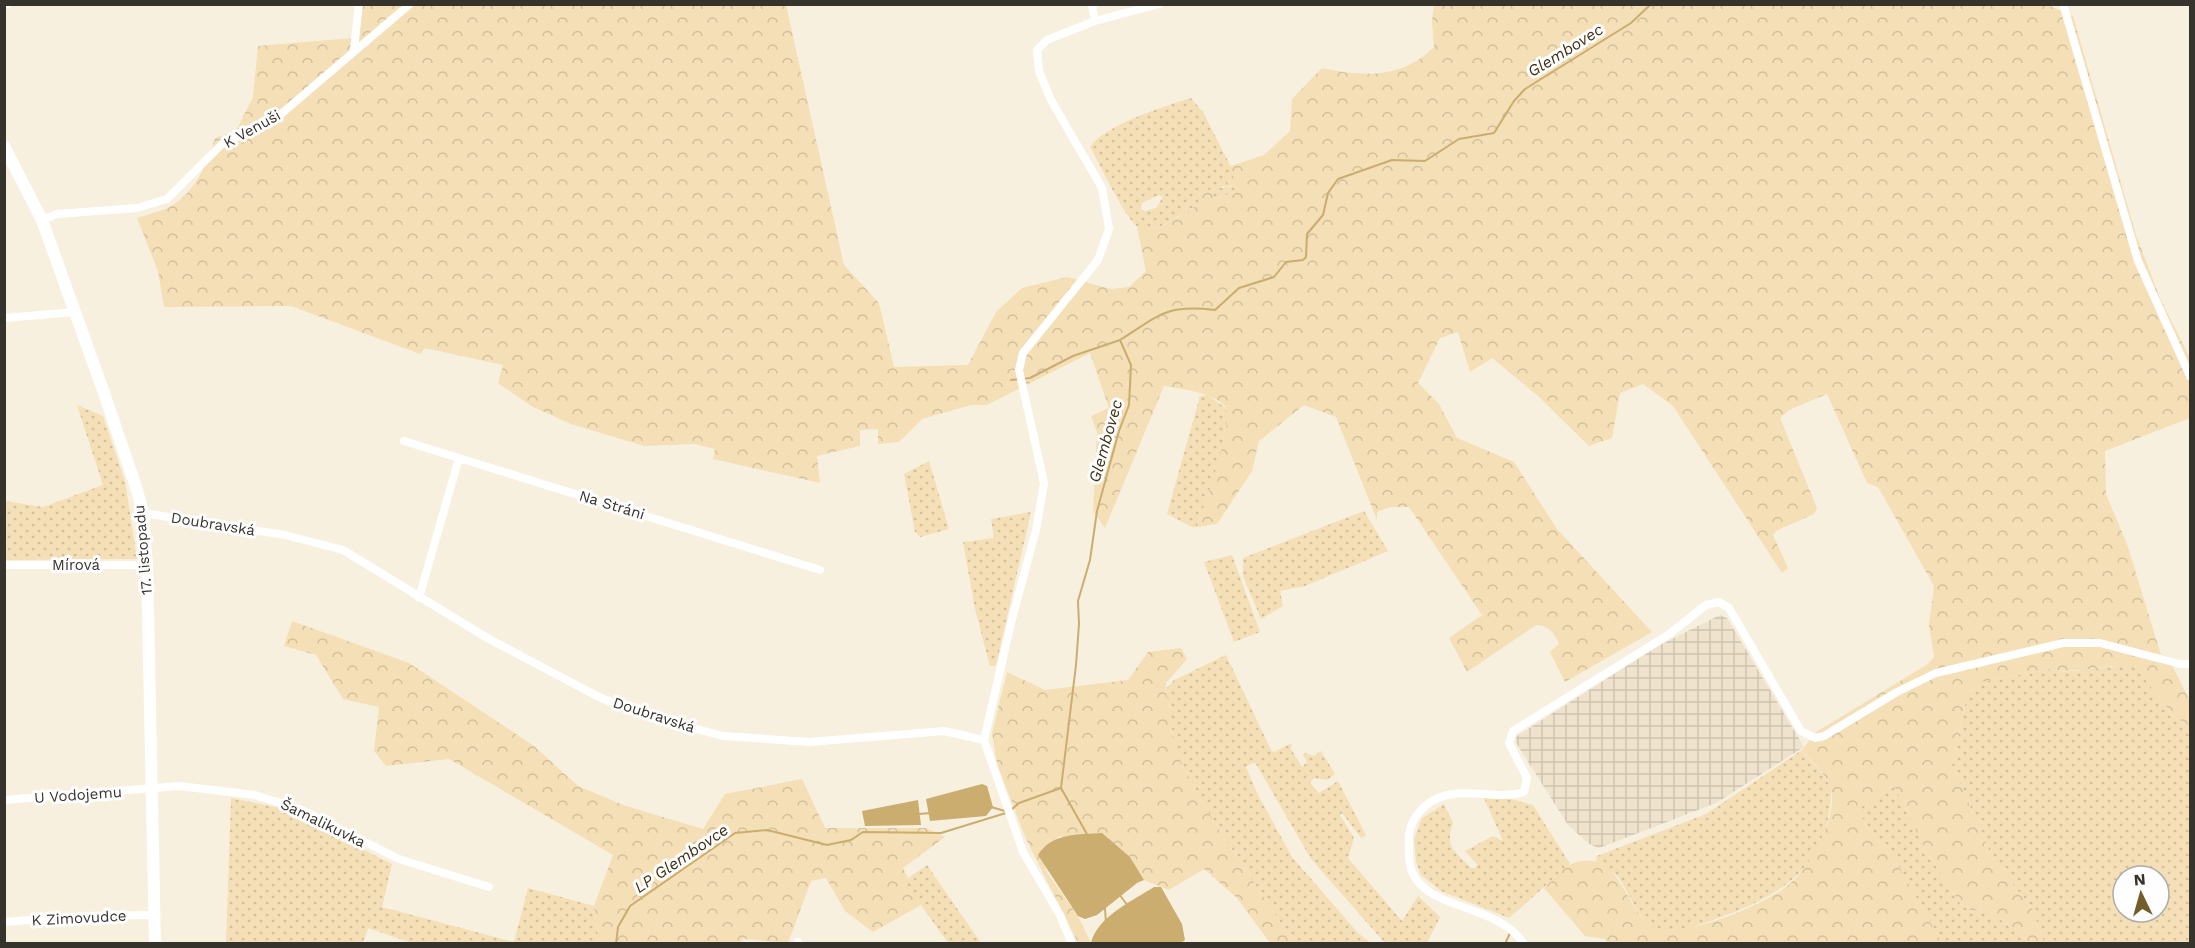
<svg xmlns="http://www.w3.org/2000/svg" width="2195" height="948" viewBox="0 0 2195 948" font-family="'Work Sans',sans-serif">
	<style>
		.industrial { fill: url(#industrial-grid) }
		.grass { fill: url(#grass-dots); fill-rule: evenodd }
		.forest { fill: url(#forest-crowns) }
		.water { fill: #caad6f }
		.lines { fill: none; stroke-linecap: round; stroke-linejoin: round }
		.stream { stroke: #caad6f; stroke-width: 2 }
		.street { stroke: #fff; stroke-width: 8 }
		.secondary { stroke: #fff; stroke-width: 12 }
		.labels { text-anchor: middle; stroke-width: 6; stroke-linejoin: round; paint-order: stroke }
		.street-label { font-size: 15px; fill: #36322c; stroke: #fefefe }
		.water-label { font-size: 16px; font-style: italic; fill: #3d3014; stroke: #fefefe }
	</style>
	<defs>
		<pattern id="industrial-grid" width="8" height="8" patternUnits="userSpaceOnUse" patternTransform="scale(1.5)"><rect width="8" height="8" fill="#efe3cd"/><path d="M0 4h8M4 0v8" fill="none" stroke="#cec3b0"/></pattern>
		<pattern id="grass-dots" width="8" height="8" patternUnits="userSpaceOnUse" patternTransform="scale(1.5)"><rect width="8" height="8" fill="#f4dfb6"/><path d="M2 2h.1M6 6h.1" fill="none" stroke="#d2c09d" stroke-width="1.8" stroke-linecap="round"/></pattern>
		<pattern id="forest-crowns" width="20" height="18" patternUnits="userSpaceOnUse" patternTransform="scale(1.5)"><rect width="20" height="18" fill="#f4dfb6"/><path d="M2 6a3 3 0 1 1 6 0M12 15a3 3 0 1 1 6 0" fill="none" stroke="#d2c09d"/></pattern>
	</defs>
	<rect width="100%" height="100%" fill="#f8f0df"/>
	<path class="industrial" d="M1720,615L1727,618L1804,747L1716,803L1599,848L1589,844L1568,825L1515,741L1517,736L1658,646Z"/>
	<path class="grass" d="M1191,98L1203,112L1234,173V181L1224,182L1220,188L1236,186V192L1213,199L1211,190L1196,191L1205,203C1188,207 1174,222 1156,228C1151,229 1142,231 1138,227C1124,217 1100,164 1090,147C1103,126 1167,105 1191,98ZM1159,195L1163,197L1156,208L1145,211L1141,209L1142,203Z
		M1207,395L1226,408C1233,430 1205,502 1197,527H1192L1167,514L1200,396Z
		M77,405L103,416L125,481L137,559L5,560V501L43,507L103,485Z
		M929,461L949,529L920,537L915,532L904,474Z
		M1364,511L1388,551L1305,586L1280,591L1283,606L1261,619L1243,576V558Z
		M1031,512L997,661L995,666H990L975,609L963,542L994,538L991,519Z
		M1232,555L1260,632L1234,642L1204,562Z
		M1226,655L1271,750L1274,752L1292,743L1291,749L1302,767L1307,762L1303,755L1305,753L1314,756L1321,751L1335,774L1327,780L1314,778L1310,783L1319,793L1338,781L1366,835L1361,838L1342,813L1340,815L1354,838L1348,858L1402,921L1418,896L1440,917L1427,943H1385L1311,859L1256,764L1252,763L1246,767L1258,795L1292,857L1358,933L1371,943H1294L1214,822L1182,765L1173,736L1166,689L1174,680Z
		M2134,665L2172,714L2190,727V943H2044L2033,910L1993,859L1952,765L1967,696L1981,682L2050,669C2061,676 2116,664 2134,665ZM2123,876H2159V912H2123Z
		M1802,750C1810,761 1824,773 1830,786C1833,794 1830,805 1829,813C1820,876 1767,901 1713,920C1696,926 1673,935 1655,928C1637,920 1629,891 1618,877C1612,870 1603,866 1596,861L1597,856L1706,814Z
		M1891,787L1896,789L1925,849L1961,905L1972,911L1984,909L2020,932L2028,943H1942L1897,863L1881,846L1857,810Z
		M1483,796L1507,798L1533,805L1570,864L1509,918L1441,891L1421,875L1416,862L1414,839L1422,818L1444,804L1453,823C1444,848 1455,851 1471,868H1476L1477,864L1465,851L1493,836L1503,841Z
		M231,798L280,808L392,864L382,907L514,942L528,888L594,906L599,943H412L368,928L363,943L226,944Z
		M927,865L981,943H948L904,881Z"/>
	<path class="forest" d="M356,5H786L844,265L879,303L894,367L968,365L996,312L1022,288L1067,277L1111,289L1129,287L1146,271L1137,227C1162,237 1183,208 1205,203L1196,191L1201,188L1211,190L1214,199L1236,192V186L1217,187L1224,182L1234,181L1231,166L1264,155L1290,131L1292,99L1322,68C1363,77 1402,79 1434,47L1432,20L1434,5H2048L2073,16L2136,235L2160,298L2190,358V418L2105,451L2106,494L2127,544L2161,655L2168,657L2190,701V727L2172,714L2134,665C2116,664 2061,675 2050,669L1981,682L1967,696L1952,765L1993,859L2033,910L2044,943H2028L2020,932L1984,909L1972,911L1961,905L1925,849L1896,789L1891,787L1857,810L1881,846L1897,863L1942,943H1608L1605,939L1585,936L1544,888C1552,881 1563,867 1571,864C1622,844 1624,913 1654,927C1681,940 1760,906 1783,889C1801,876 1812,858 1821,839C1828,826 1836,801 1830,786C1825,773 1810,760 1802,750L1816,732L1928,664L1934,657L1929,625L1934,586L1878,487L1867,483L1827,394L1789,410L1780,418L1817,508L1814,514L1776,531L1773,535L1788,568L1782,573L1673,406L1643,384L1620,393L1612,438L1589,446L1538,396L1492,358L1470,372L1458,332L1440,338L1418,383L1439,404L1457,438L1514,462L1557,529L1652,632L1565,682L1550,652L1559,644C1555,633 1548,625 1536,625L1467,672L1449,638L1482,615L1409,507H1390L1377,512V520L1336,417L1304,405L1259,441L1252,471L1217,524L1197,527C1203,509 1236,419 1225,406C1211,392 1182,389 1164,386L1105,528L1093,511L1097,432L1091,416L1109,408L1090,353L987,405H971L922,419L899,442L878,444V429L860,430V446L817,456L820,483L713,459L715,449L694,444L644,446L571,424L533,407L498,383L503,365L425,348L420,354L291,306L164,307L158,271L137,218C149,214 163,211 173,205C195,192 208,162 215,138L236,131L253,97L258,46L352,38Z
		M292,621L409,663L534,746L578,786L626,806L703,829L725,794L802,779L825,828H926L945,837L903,868L908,878L904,881L921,905L873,932L845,911L826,878L811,881L788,943L743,939L741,944L599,943L594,906L613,855L449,759L386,766L374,751L379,707L343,699L316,655L284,646Z
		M1181,648L1187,659L1166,683V689L1173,736L1182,765L1214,822L1294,943H1270L1237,898L1204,869L1169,890L1144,880L1130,857L1060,836L1042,848L1046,871L1078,916L1091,943H1078L1026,839L997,764L992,733L1007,672L1045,690L1128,680L1148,652Z"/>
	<path class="water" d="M982,784L987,786L993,807L986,816L930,821L926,799Z
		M918,800L921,825L865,826L862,811Z
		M1102,833L1130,857L1144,880L1137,883L1097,915L1085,919L1078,916L1038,855C1052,832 1079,835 1102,833Z
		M1154,887H1161L1182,924L1185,940L1179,944L1091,943C1097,917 1132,901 1154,887Z"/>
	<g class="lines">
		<path class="stream" d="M1011,380L1030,378L1073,356L1120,340
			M991,807L1005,811
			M1011,810L1019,803L1061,788
			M919,814L931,813
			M1088,836L1061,788L1076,665L1079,624L1078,601L1090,560L1097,511L1119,431L1129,405L1131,365L1120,340C1160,315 1165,304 1215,310L1239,288L1274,277L1286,262L1303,260L1306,257L1307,234L1323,215L1328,193L1338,179L1392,160L1425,161L1459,139L1494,133L1514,101L1525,89L1631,23L1651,4
			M1119,894L1128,906
			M1105,908L1106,923
			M616,944L618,927L630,906L735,833L767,830L827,845L851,840L863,832L941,833L1006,813
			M1505,944L1510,933"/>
		<path class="street" d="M2063,4L2138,261L2190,376
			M4,5L7,4
			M1095,21L1159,4
			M354,50L359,4
			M42,220L57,214L137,208L167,199L222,144L274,120L410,4
			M4,318L76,312
			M404,441L820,570
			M143,513L285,535L343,550L489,639L599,697L637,713L723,736L809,742L944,731L984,740L1023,852L1060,915L1072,944
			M4,565H147
			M419,598L459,458
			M984,740L1012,619L1036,530L1044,483L1019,370L1023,353L1098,260L1109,229L1102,188L1051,100L1039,71L1037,50L1047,40L1095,21L1092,4
			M4,800L179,786L255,795L300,809L399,859L489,887
			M4,922L86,916L154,915
			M798,944V942
			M1524,944C1499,904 1428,911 1412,872C1408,863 1409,851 1409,840C1408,822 1422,805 1438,798C1466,786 1496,801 1524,792L1527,778L1509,743L1513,731L1668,635L1706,605L1719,602L1729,608L1801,731L1815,738L1824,736L1897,692L1936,673L2063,643H2100L2180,664H2190"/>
		<path class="secondary" d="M4,146L42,220L104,393L137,490L143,513L147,565L155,944"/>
	</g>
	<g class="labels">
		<g class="street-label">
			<text transform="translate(252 129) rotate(-29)" y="5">K Venuši</text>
			<text transform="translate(612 505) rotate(17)" y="5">Na Stráni</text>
			<text transform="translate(213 524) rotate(9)" y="5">Doubravská</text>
			<text transform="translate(143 550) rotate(-95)" y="5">17. listopadu</text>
			<text x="76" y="570">Mírová</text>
			<text transform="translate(654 715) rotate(18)" y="5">Doubravská</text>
			<text transform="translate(78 795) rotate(-4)" y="5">U Vodojemu</text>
			<text transform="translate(323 823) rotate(26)" y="5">Šamalikuvka</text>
			<text transform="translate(79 918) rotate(-3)" y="5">K Zimovudce</text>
		</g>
		<g class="water-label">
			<text transform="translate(1565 50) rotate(-32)" y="6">Glembovec</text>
			<text transform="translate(1105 441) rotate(-74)" y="6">Glembovec</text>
			<text transform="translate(681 858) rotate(-34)" y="6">LP Glembovce</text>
		</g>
	</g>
	<rect width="2195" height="948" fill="none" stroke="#36322c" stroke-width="12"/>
	<g transform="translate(2141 894) rotate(355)"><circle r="28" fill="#fefefe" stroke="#aeacaa" stroke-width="1.5"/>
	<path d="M0-4.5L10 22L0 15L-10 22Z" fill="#735d2d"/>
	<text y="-9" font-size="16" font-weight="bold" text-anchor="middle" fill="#36322c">N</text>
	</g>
</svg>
